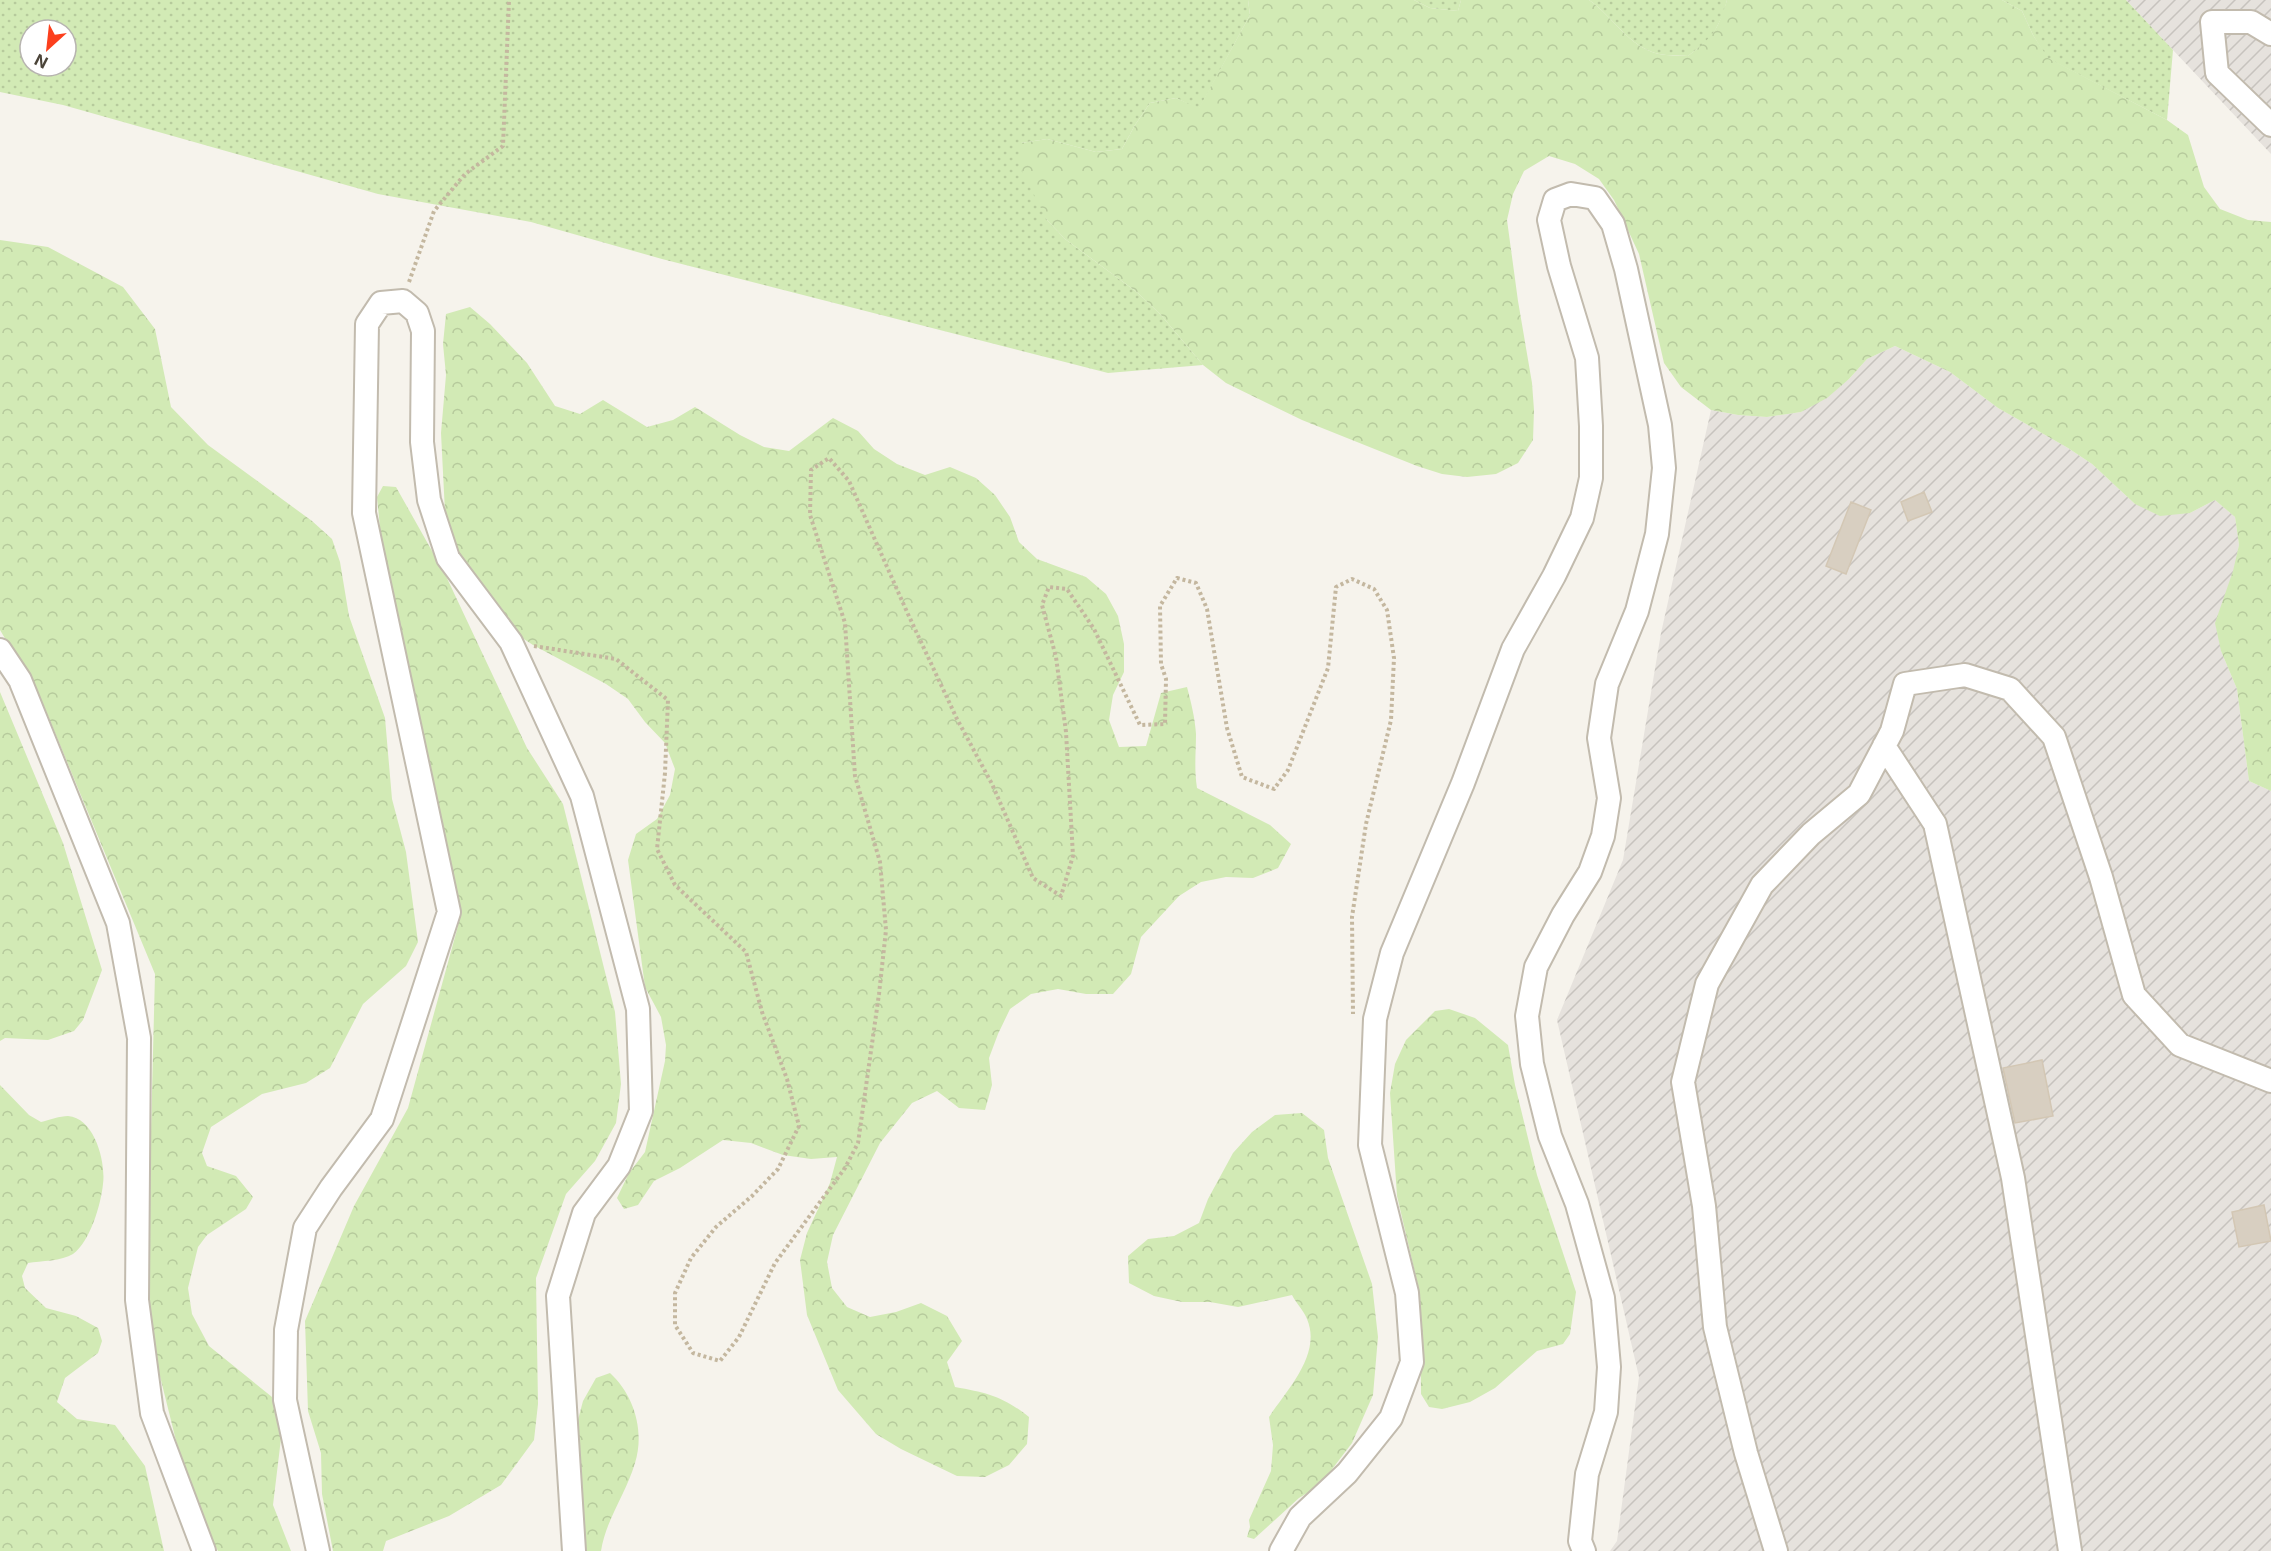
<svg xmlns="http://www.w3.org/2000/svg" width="2271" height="1551" viewBox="0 0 2271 1551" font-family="Inter,sans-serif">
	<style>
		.industrial { fill: url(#industrial-furrows) }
		.grass { fill: url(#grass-dots); fill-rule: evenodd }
		.forest { fill: url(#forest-crowns) }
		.building { fill: #d8cfc1; stroke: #d3c7b4; stroke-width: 1.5 }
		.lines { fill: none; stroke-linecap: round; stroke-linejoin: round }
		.minor-casing { stroke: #c2bbae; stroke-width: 26 }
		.path { stroke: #c4b79f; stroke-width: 4; stroke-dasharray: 3 3; stroke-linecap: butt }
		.minor { stroke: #fff; stroke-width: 22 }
	</style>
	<defs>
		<pattern id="industrial-furrows" width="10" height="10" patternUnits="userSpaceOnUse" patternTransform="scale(1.5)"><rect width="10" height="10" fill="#e6e2dd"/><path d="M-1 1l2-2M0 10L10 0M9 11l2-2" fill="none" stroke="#c7c3be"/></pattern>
		<pattern id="grass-dots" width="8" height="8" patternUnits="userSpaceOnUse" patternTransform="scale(1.5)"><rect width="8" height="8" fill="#d2eab5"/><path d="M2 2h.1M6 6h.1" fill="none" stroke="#b6ca9c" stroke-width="1.8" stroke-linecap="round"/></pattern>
		<pattern id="forest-crowns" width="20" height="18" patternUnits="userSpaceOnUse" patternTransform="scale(1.5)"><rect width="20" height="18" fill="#d2eab5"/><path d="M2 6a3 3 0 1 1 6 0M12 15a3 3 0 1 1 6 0" fill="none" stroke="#b6ca9c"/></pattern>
	</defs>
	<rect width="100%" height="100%" fill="#f6f3ec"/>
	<path class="industrial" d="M2126,0H2271V154L2173,50Z
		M1895,346L1950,372L1998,408L2068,448L2092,464L2135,504L2190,513L2215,500L2235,517L2239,545L2221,651L2237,689L2249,781L2271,791V1551H1610L1617,1541L1639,1377L1557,1020L1623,860L1661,633L1711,410L1738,415L1767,417L1801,412L1849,379L1867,359Z"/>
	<path class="grass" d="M0,0H1248L1250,15L1199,109L1176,98L1150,103L1135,125L1122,149L1096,152L1047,139L1021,143L1047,220L1065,239L1138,293L1161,315L1203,365L1108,373L662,259L531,222L378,194L63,105L0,92ZM30,30H66V66H30Z
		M1414,0H1461L1458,11L1430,8Z
		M1589,0H1727L1723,15L1711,38L1688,56C1679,55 1668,56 1659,54C1628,47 1614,17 1589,0Z
		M2002,0H2126L2173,50L2167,120L2047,58L2033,35L2022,11Z"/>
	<path class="forest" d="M1248,0H1414L1430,8L1458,11L1461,0H1589C1614,17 1628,47 1659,54C1668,56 1678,55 1688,56C1713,37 1718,30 1727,0H2002L2022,11L2033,35L2048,58L2167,120L2188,135L2204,187L2220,209L2248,220L2271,222V791L2249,781L2237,689L2221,651L2215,623L2233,571L2239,545L2235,517L2215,500L2190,513L2160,516L2135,504L2092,464L2068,448L1998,408L1950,372L1895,346L1867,359L1849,379L1827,398L1801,412L1767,417L1738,415L1711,410L1681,387L1664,363L1639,254L1614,200L1599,179L1575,164L1549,156L1524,171L1513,194L1507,220L1518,301L1532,383L1534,410L1533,440L1518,463L1496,474L1467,477L1442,474L1417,466L1302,420L1226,383L1203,365L1161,315L1138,293L1065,239L1047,220L1021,169V143L1047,139L1096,152L1122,149L1135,125L1150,103L1176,98L1199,108L1250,15Z
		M0,240L48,247L123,287L155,329L171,407L208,445L312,521L332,539L340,562L349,616L385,718L392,799L406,852L418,942L406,966L363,1004L330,1068L306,1083L262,1094L211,1127L202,1153L207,1166L236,1176L253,1197L246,1209L207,1235L198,1247L188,1288L192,1314L209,1346L272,1397L283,1422L273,1505L291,1551H218L191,1501L152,1344L147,1289L155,974L41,699L0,630Z
		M470,307L490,324L527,363L555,406L580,414L603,400L647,427L673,420L695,407L740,435L764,447L789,451L833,418L858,431L874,449L897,464L925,475L950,467L976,478L995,495L1010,517L1019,542L1037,559L1086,577L1106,594L1118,616L1124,644V672L1113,695L1109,720L1119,747L1146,746L1161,693L1187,687C1191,702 1195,718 1196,734C1196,753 1194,768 1197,788L1270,825L1291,844L1278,868L1253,878L1226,877L1201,882L1179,896L1141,937L1131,974L1113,994H1086L1058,989L1031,994L1010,1009L998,1034L989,1058L992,1085L985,1110L959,1108L937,1091L912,1103L880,1143L833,1235L827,1262L832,1288L847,1307L870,1317L896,1312L921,1303L947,1316L962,1341L947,1362L955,1387C988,1393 1002,1396 1029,1417L1027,1444L1009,1465L985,1477L957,1476L901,1449L876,1434L838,1390L807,1315L800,1260L807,1233L830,1183L837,1157L811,1159L783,1155L751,1143L723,1140L680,1168L654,1181L638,1205L624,1209L617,1198L629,1173L645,1152L665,1061L666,1045L661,1017L645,987L628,860L636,834L657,819L670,795L675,769L665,743L645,722L628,699L606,684L533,645L510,630L462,563L451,538L445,512L441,433L446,375L443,344L446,314Z
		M383,486L396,487L445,574L527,748L563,804L615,1012L621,1084L616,1123L595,1161L566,1194L536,1278L538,1404L534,1440L501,1485L449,1516L386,1541L383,1551H333L322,1494L321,1453L308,1411L305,1321L354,1206L408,1108L458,926L443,829L381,538L377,497Z
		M0,692L63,843L102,970L83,1020L74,1031L48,1040L5,1038L0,1041Z
		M1449,1009L1475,1018L1508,1045L1515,1085L1537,1175L1576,1292L1570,1334L1563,1344L1537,1351L1495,1388L1470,1402L1442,1409L1429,1407L1421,1394L1420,1294L1397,1196L1390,1093L1395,1064L1406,1040L1435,1011Z
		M0,1085L29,1115L41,1122C49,1120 60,1116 68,1116C95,1118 106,1163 103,1184C101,1204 90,1242 73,1254C62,1261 41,1261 28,1263L22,1276L25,1288L46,1308L76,1316L98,1328L102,1341L98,1353L65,1378L57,1402L77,1419L115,1425L145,1466L164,1551H0Z
		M1302,1113L1324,1130L1328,1158L1372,1284L1378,1337L1373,1395L1352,1443L1320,1485L1299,1498L1254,1539L1247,1537L1250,1527L1249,1520L1271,1471L1273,1445L1269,1417C1287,1390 1322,1354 1307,1319C1304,1311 1296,1303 1292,1295L1238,1307L1210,1302H1182L1154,1296L1129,1283L1128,1256L1148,1239L1174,1236L1199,1223L1208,1199L1233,1153L1252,1132L1275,1115Z
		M610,1373C634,1395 645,1431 635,1463C626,1494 606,1519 601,1551H582V1475L576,1444L575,1431L583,1401L596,1378Z"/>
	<path class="building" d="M1924,492L1932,512L1908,521L1901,502Z
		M1851,502L1871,510L1846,574L1826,566Z
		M2042,1060L2053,1116L2015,1123L2003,1068Z
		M2264,1205L2271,1241L2239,1247L2232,1212Z"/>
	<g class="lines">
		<g class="minor-casing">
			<path id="minor" d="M2271,34L2251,22H2212L2217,73L2271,125
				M0,650L20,680L118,923L139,1038L137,1300L152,1413L204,1551
				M1884,746L1935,824L2013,1178L2070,1551
				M318,1551L285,1400L286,1330L305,1228L331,1188L382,1119L449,912L364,513L367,324L381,303L403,301L417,313L423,331L422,442L429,500L448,558L511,642L582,796L638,1009L641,1111L619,1166L584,1213L558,1296L574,1551
				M1281,1551L1300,1517L1347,1473L1391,1418L1412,1362L1407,1293L1370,1145L1375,1019L1392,953L1463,783L1513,649L1554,576L1582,518L1591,478V426L1587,358L1559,266L1549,220L1555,200L1571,194L1595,198L1613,224L1626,269L1660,425L1664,468L1657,534L1637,611L1607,684L1599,738L1609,798L1603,836L1590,872L1563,915L1536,967L1527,1016L1532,1064L1550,1136L1577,1204L1603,1298L1609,1367L1606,1412L1587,1474L1580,1541L1584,1551
				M1776,1551L1746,1453L1715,1327L1704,1206L1683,1082L1707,984L1762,885L1811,834L1859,794L1892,731L1905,684L1965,675L2010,689L2054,737L2101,877L2134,995L2180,1045L2271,1081"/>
		</g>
		<path class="path" d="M409,282L434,211L465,174L503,146L509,0
			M534,646L616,659L668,700L665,773L657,849L675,885L746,952L762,1012L787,1079L799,1126L778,1169L752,1196L716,1227L691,1258L675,1293V1325L693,1353L720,1361L739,1337L775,1263L845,1168L858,1143L879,994L886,930L880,862L855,776L845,623L810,515L811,470L829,458L849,481L907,612L957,719L992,784L1033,878L1061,896L1073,856L1066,732L1056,657L1042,605L1049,587L1067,589L1094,629L1140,725L1165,724L1166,679L1161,664L1160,606L1177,578L1196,583L1207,609L1227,728L1242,777L1274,789L1288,770L1328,668L1336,587L1352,579L1374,589L1387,610L1394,658L1391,720L1366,824L1352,917L1353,1014"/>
		<use href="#minor" class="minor"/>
	</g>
	<g transform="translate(48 48) rotate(207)"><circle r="28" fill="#ffffff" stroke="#b7b4b0" stroke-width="1.5"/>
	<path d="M0-4.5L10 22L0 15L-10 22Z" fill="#fc3f1d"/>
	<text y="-9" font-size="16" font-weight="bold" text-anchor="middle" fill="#4b4439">N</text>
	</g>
</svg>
